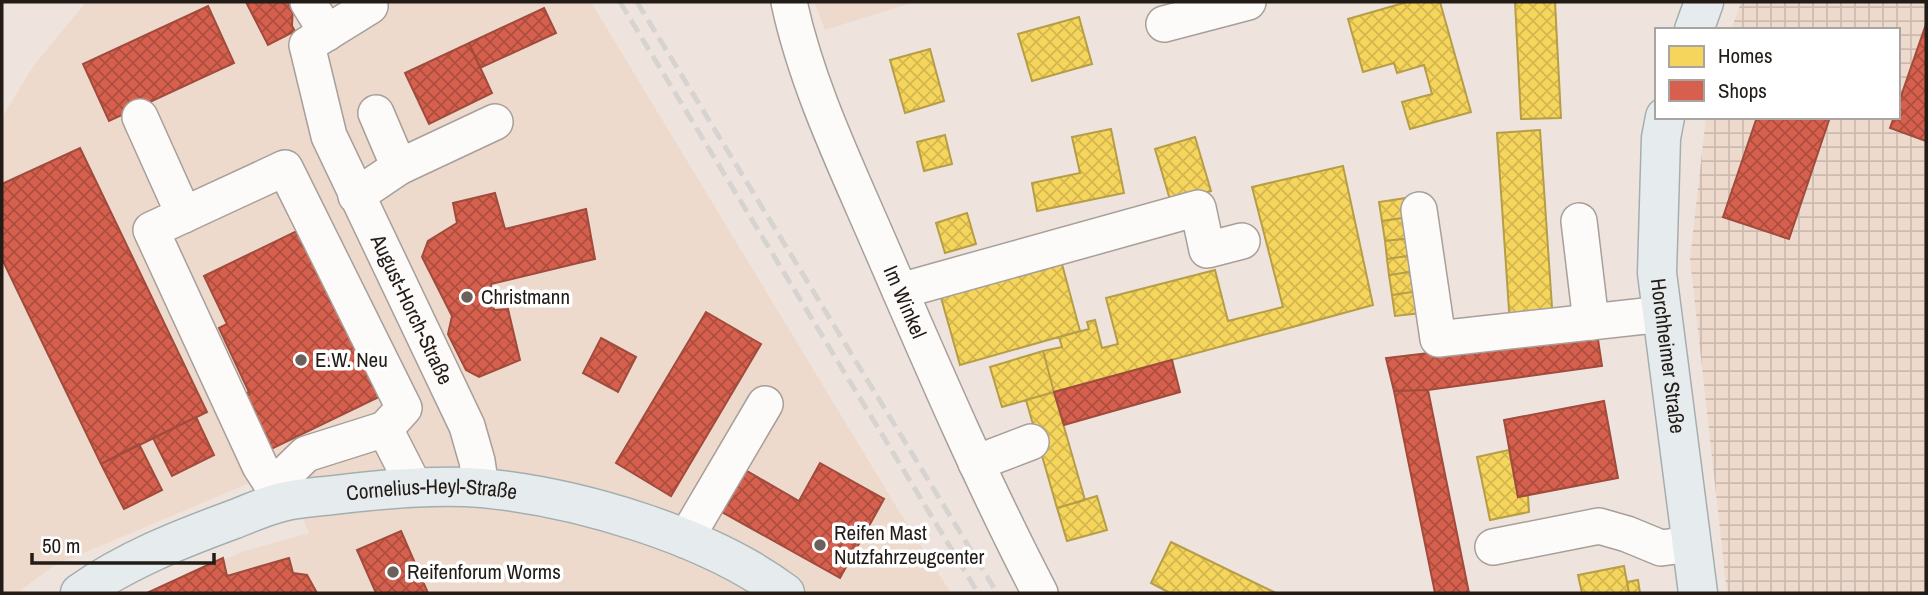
<svg xmlns="http://www.w3.org/2000/svg" width="1928" height="595" viewBox="0 0 1928 595" font-family="'Archivo Narrow',sans-serif">
	<style>
		.built { fill: #eedacd }
		.industrial { fill: url(#industrial-grid) }
		.homes { fill: url(#homes-cross-hatch); stroke: #b69d47; stroke-width: 2 }
		.shops { fill: url(#shops-cross-hatch); stroke: #a04b3c; stroke-width: 2 }
		.lines { fill: none; stroke-linecap: round; stroke-linejoin: round }
		.minor-casing { stroke: #a79f99; stroke-width: 38 }
		.major-casing { stroke: #a5aeaf; stroke-width: 41 }
		.minor { stroke: #fdfbfa; stroke-width: 35 }
		.major { stroke: #e6ecee; stroke-width: 38 }
		.rail { stroke: #d6d3d0; stroke-width: 5; stroke-dasharray: 14 7; stroke-linecap: butt }
		.poi-dot { fill: #6a615c; stroke: #fff; stroke-width: 2.5 }
		.labels { text-anchor: middle; stroke-width: 7; stroke-linejoin: round; paint-order: stroke }
		.poi-label { font-size: 21px; fill: #221b16; stroke: #fff; text-anchor: start }
		.street-label { font-size: 21px; fill: #221b16; stroke: #fff }
	</style>
	<defs>
		<pattern id="industrial-grid" width="8" height="8" patternUnits="userSpaceOnUse" patternTransform="scale(1.75)"><rect width="8" height="8" fill="#eedacd"/><path d="M0 4h8M4 0v8" fill="none" stroke="#ccbaaf"/></pattern>
		<pattern id="homes-cross-hatch" width="8" height="8" patternUnits="userSpaceOnUse" patternTransform="scale(1.75)"><rect width="8" height="8" fill="#f6d55c"/><path d="M0 0l8 8M0 8l8-8" fill="none" stroke="#d3b64f"/></pattern>
		<pattern id="shops-cross-hatch" width="8" height="8" patternUnits="userSpaceOnUse" patternTransform="scale(1.75)"><rect width="8" height="8" fill="#d6604d"/><path d="M0 0l8 8M0 8l8-8" fill="none" stroke="#ad4e3f"/></pattern>
	</defs>
	<rect width="100%" height="100%" fill="#efe4dd"/>
	<path class="built" d="M86,2H591L899,511L951,593H150L180,578L244,551L309,533L281,470L55,565L17,593H2V117L34,65Z
		M814,2H915L825,30Z"/>
	<path class="industrial" d="M1741,2H1926V593H1727L1690,259L1706,117H1898V30H1731Z"/>
	<path class="homes" d="M1407,2H1440L1471,112L1410,129L1402,102L1432,94L1424,65L1397,73L1394,63L1363,72L1348,19Z
		M1515,2H1555L1561,118L1521,119Z
		M1079,17L1092,64L1032,81L1018,34Z
		M930,49L944,101L905,113L890,60Z
		M1111,129L1124,193L1037,211L1032,183L1080,173L1072,137Z
		M1540,130L1553,322L1510,325L1497,133Z
		M945,135L952,164L924,171L917,142Z
		M1195,137L1211,191L1171,203L1155,149Z
		M1343,166L1373,305L1054,392L1043,351L1062,347L1059,337L1089,329L1087,322L1095,320L1102,348L1118,344L1106,298L1215,270L1228,321L1283,307L1252,187Z
		M1406,198L1409,217L1382,221L1379,202Z
		M967,213L976,244L945,253L936,223Z
		M1409,217L1411,238L1385,241L1382,221Z
		M1411,238L1414,255L1387,259L1385,241Z
		M1059,253L1080,331L960,365L938,287Z
		M1414,255L1416,271L1389,275L1387,259Z
		M1416,271L1419,291L1392,295L1389,275Z
		M1419,291L1421,313L1395,316L1392,295Z
		M1043,351L1054,392L1002,407L990,367Z
		M1054,392L1085,500L1057,508L1026,400Z
		M1509,450L1518,497L1528,495L1529,512L1490,520L1477,457Z
		M1097,496L1107,530L1067,541L1057,508Z
		M1171,542L1276,593H1170L1151,583Z
		M1624,566L1629,593H1582L1578,575Z
		M1638,580L1640,593H1629L1627,582Z"/>
	<path class="shops" d="M246,2H290L293,4L292,26L295,31L268,45Z
		M208,6L234,63L109,121L83,64Z
		M544,8L556,33L480,68L469,43Z
		M1926,24V141L1890,128L1894,117H1898V105Z
		M469,43L492,93L429,124L405,73Z
		M1757,117H1830L1789,239L1723,217Z
		M80,148L207,412L101,464L2,259V184Z
		M495,193L505,229L586,209L595,259L491,284L494,310L508,309L520,360L479,377L466,370L448,334L452,316L422,257L428,241L457,223L453,203Z
		M305,227L385,394L263,453L237,398L249,392L219,328L227,324L204,276Z
		M706,312L761,344L671,496L616,463Z
		M1597,333L1602,366L1428,390L1394,391L1386,358Z
		M601,338L636,357L618,392L583,373Z
		M1172,360L1180,392L1064,425L1054,392Z
		M1428,390L1469,593H1435L1394,391Z
		M1604,401L1618,478L1518,497L1504,420Z
		M196,417L214,455L172,476L153,438Z
		M139,444L162,490L124,509L101,464Z
		M820,463L884,499L840,578L722,512L745,470L799,501Z
		M401,531L428,593H376L357,550Z
		M223,558L227,576L289,558L293,573L307,575L317,593H147Z"/>
	<g class="lines">
		<g class="minor-casing">
			<g id="minor">
				<path d="M308,2L327,33"/>
				<path id="s1" d="M789,2C807,86 846,166 880,245C931,363 981,480 1040,593"/>
				<path id="s2" d="M370,6L307,45L329,136L467,426L477,461L481,488"/>
				<path d="M1164,24L1248,2"/>
				<path d="M376,113L399,167"/>
				<path d="M140,117L184,215"/>
				<path d="M356,196L399,167L495,122"/>
				<path d="M1419,210L1438,339L1663,314"/>
				<path d="M1579,221L1591,322"/>
				<path d="M900,291L1198,208L1207,250L1242,241"/>
				<path d="M976,463L1031,442"/>
				<path d="M273,486L260,466L151,230L285,168L404,408L385,429"/>
				<path d="M281,502L273,486L306,454L385,429L415,488"/>
				<path d="M685,540L765,404"/>
				<path d="M1493,547L1599,526L1627,534L1661,548L1691,544"/>
			</g>
		</g>
		<g class="major-casing">
			<g id="major">
				<path d="M1694,30L1704,2"/>
				<path id="s3" d="M1665,117L1661,138L1657,273L1698,593"/>
				<path id="s4" d="M80,593C127,560 178,540 232,520C248,514 265,506 282,502C298,498 317,497 334,495C382,489 435,484 482,488C577,497 708,535 785,593"/>
			</g>
		</g>
		<use href="#minor" class="minor"/>
		<use href="#major" class="major"/>
		<path class="rail" d="M620,2L978,593
			M637,2L997,593"/>
	</g>
	<g class="poi-dot">
		<circle cx="467" cy="297" r="7"/>
		<circle cx="301" cy="360" r="7"/>
		<circle cx="820" cy="545" r="7"/>
		<circle cx="393" cy="572" r="7"/>
	</g>
	<g class="labels">
		<g class="poi-label">
			<text x="481" y="304">Christmann</text>
			<text x="315" y="367">E.W. Neu</text>
			<text x="834" y="540">Reifen Mast<tspan x="834" dy="24">Nutzfahrzeugcenter</tspan></text>
			<text x="407" y="579">Reifenforum Worms</text>
		</g>
		<g class="street-label">
			<text dy="7" stroke="none"><textPath href="#s1" startOffset="322">Im Winkel</textPath></text>
			<text dy="7" stroke="none"><textPath href="#s2" startOffset="360">August-Horch-Straße</textPath></text>
			<text dy="7" stroke="none"><textPath href="#s3" startOffset="240">Horchheimer Straße</textPath></text>
			<text dy="7" stroke="none"><textPath href="#s4" startOffset="373">Cornelius-Heyl-Straße</textPath></text>
		</g>
	</g>
	<rect width="1928" height="595" fill="none" stroke="#221b16" stroke-width="7"/>
	<rect x="1655" y="28" width="245" height="91" fill="#ffffff" stroke="#a7a4a2" stroke-width="2"/>
	<rect x="1669" y="46" width="35" height="21" fill="#f6d55c" stroke="#a7a4a2" stroke-width="2"/>
	<text x="1718" y="63" font-size="21" fill="#221b16">Homes</text>
	<rect x="1669" y="80" width="35" height="21" fill="#d6604d" stroke="#a7a4a2" stroke-width="2"/>
	<text x="1718" y="98" font-size="21" fill="#221b16">Shops</text>
	<path d="M32 553v10h182v-10" fill="none" stroke="#221b16" stroke-width="3.5"/>
	<text x="42" y="553" font-size="21" fill="#221b16" stroke="#ffffff" stroke-width="5" paint-order="stroke">50 m</text>
</svg>
